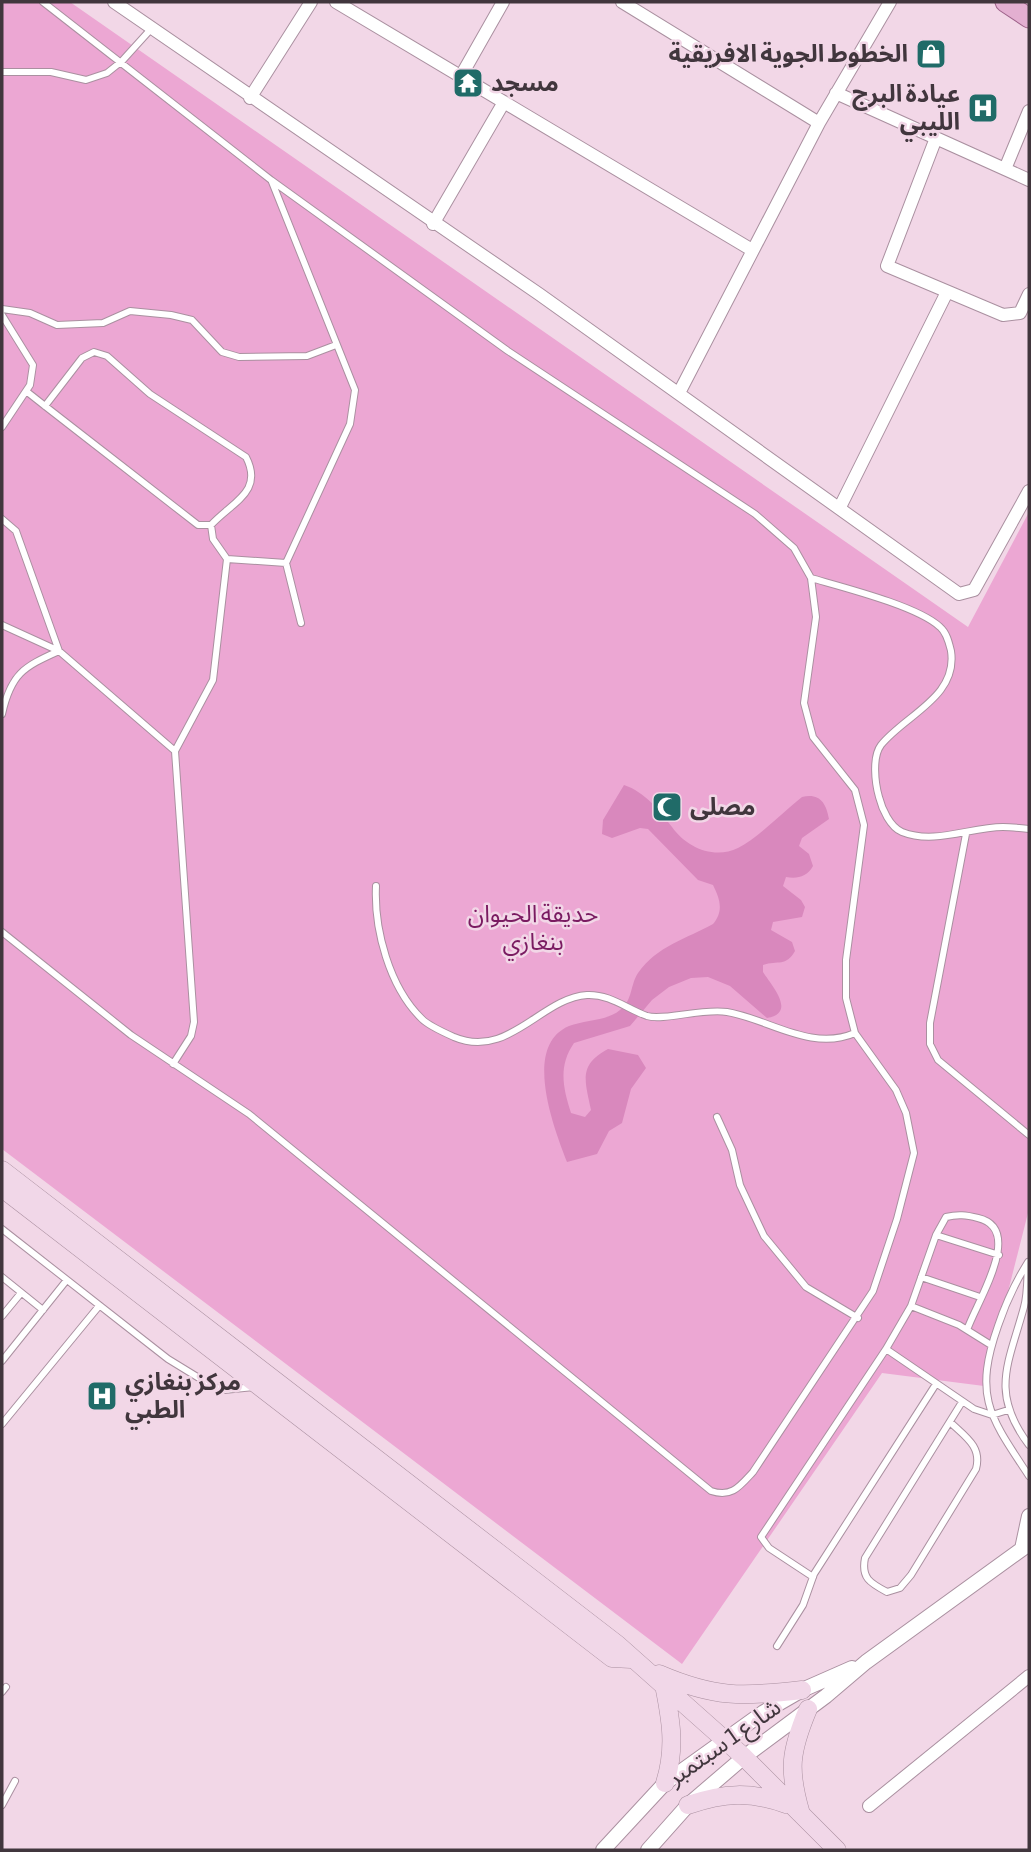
<svg xmlns="http://www.w3.org/2000/svg" width="1031" height="1852" viewBox="0 0 1031 1852" font-family="'Asap Condensed','Noto Sans Arabic',sans-serif">
	<style>
		.green { fill: #eca7d3 }
		.water { fill: #d988bd }
		.lines { fill: none; stroke-linecap: round; stroke-linejoin: round }
		.service-casing { stroke: #aa90a0; stroke-width: 8 }
		.minor-casing { stroke: #aa90a0; stroke-width: 14 }
		.tertiary-casing { stroke: #aa90a0; stroke-width: 16 }
		.secondary-casing { stroke: #aa90a0; stroke-width: 19 }
		.primary-casing { stroke: #9e628a; stroke-width: 21 }
		.service { stroke: #fff; stroke-width: 6 }
		.minor { stroke: #fff; stroke-width: 12 }
		.tertiary { stroke: #fff; stroke-width: 14 }
		.secondary { stroke: #f1d7e8; stroke-width: 18 }
		.primary { stroke: #e3afd1; stroke-width: 19 }
		.labels { text-anchor: middle; stroke-width: 5; stroke-linejoin: round; paint-order: stroke }
		.poi-label { font-size: 24px; font-weight: bold; fill: #41363d; stroke: #f2d7e7; text-anchor: start }
		.park-label { font-size: 24px; fill: #7a1b61; stroke: #f2d7e7 }
		.street-label { font-size: 24px; fill: #41363d; stroke: #f2d7e7 }
	</style>
	<rect width="100%" height="100%" fill="#f2d7e7"/>
	<path class="green" d="M2,2H70L968,627L1029,512V1209L984,1386L882,1373L682,1664L2,1149Z"/>
	<path class="water" d="M624,785C645,792 659,810 672,827C686,847 714,860 738,848C758,838 783,812 802,797C820,793 826,803 829,819L802,838L799,846L809,854L813,866C807,877 797,879 786,877L783,886L801,900L805,907L802,917L773,922L771,930L792,942L795,951C786,967 778,960 763,965V972C772,986 797,1013 767,1018L730,986L708,977L691,978L669,987L652,1000L630,1026L574,1043C558,1066 563,1088 571,1113L585,1117L591,1110C585,1081 578,1065 608,1049L638,1055L646,1068L631,1089L622,1123L609,1131L597,1154L567,1162C554,1128 522,1046 569,1026C585,1020 607,1021 620,1010C633,1000 630,985 638,973C657,946 686,939 713,924C724,911 720,899 713,885L698,880L648,829L640,828L612,838L602,834L603,820Z"/>
	<g class="lines">
		<g class="service-casing">
			<path id="service" d="M2,72H51L86,80L107,73L122,61L151,29
				M272,182L355,390L350,424L286,563L301,623
				M2,309L30,313L57,325L103,323L130,311L171,315L192,320L222,352L239,357L307,356L336,345
				M2,315L33,365L30,385L2,427
				M26,391L45,406L198,525H211C232,502 264,492 246,457L150,394L107,356L94,352L82,358L45,406
				M2,519L16,531L59,651C23,667 11,674 2,714
				M211,525L213,539L227,559
				M811,578C842,587 918,606 940,627C947,633 949,643 951,651C958,697 905,715 881,745C872,757 875,783 879,797C882,809 890,827 902,832C935,845 970,827 1003,827C1011,827 1020,828 1029,829
				M2,625L59,651L175,751L213,680L227,559L286,563
				M966,834L930,1023V1044L938,1060L1029,1135
				M376,886C374,929 389,987 422,1019C429,1026 445,1033 454,1037C508,1060 541,998 587,995C610,994 627,1009 647,1016C664,1021 702,1008 727,1012C769,1019 811,1052 855,1033
				M2,932L131,1035L249,1114L711,1491C732,1498 740,1486 753,1472L873,1291L897,1219L914,1153L906,1113L896,1090L855,1033L846,998V960L864,825L855,790L813,737L804,703L816,617L811,578L794,548L755,514L508,351L271,180L43,2
				M173,1064L191,1036L194,1022L175,751
				M717,1117L732,1150L740,1185L764,1236L806,1287L858,1318
				M2,1229L168,1359L212,1386L224,1390L254,1387
				M936,1235L999,1255
				M1028,1262C1015,1283 1006,1302 998,1326C973,1397 990,1417 1029,1476
				M1028,1263C1027,1277 1028,1293 1024,1307C1009,1363 989,1392 1029,1445
				M2,1277L43,1310
				M921,1277L980,1297
				M911,1306L959,1325L991,1345
				M2,1316L21,1293
				M886,1349L911,1306L936,1235L946,1217C958,1214 966,1215 978,1218C1025,1229 977,1301 967,1330
				M2,1361L66,1281
				M951,1423C966,1437 982,1447 976,1469L911,1575L900,1588L887,1592C870,1583 861,1578 865,1558L962,1402
				M2,1424L99,1306
				M813,1577L769,1548L761,1537L886,1349L974,1409L992,1415L1008,1410
				M777,1646L803,1605L814,1574L936,1384
				M2,1692L6,1687
				M2,1805L15,1781"/>
		</g>
		<g class="minor-casing">
			<path id="minor" d="M114,2L539,294L959,594L974,590L1029,491
				M336,2L752,250
				M622,2L819,123
				M461,76L503,2
				M836,93L1029,180
				M250,98L311,2
				M936,138L887,266L1003,315L1020,313L1029,294
				M1005,169L1029,111
				M433,224L504,102
				M679,393L819,123L890,2
				M840,507L947,292
				M869,1806L1029,1676"/>
		</g>
		<g class="tertiary-casing">
			<path id="tertiary" d="M1022,1549L1029,1516
				M603,1850L665,1783L764,1712L802,1690L852,1668
				M648,1850L688,1805L744,1757L826,1696L866,1662L1029,1544"/>
		</g>
		<g class="secondary-casing">
			<path id="secondary" d="M2,1170L618,1645L744,1757L837,1850
				M2,1188L612,1658L631,1659
				M659,1674C715,1698 742,1697 802,1690
				M664,1685C671,1720 676,1748 665,1783
				M688,1805C724,1793 750,1791 786,1804
				M801,1814C788,1770 790,1752 808,1709"/>
		</g>
		<g class="primary-casing">
			<path id="primary" d="M1005,2L1029,18"/>
		</g>
		<use href="#service" class="service"/>
		<use href="#minor" class="minor"/>
		<use href="#tertiary" class="tertiary"/>
		<use href="#secondary" class="secondary"/>
		<use href="#primary" class="primary"/>
	</g>
	<defs>
		<g id="shop-square" transform="scale(1.575)"><rect x="-9" y="-9" width="18" height="18" rx="4" fill="#206b68" stroke="#f2d7e7"/><path d="M-5-2.5h2.3a2.7 3.5 0 0 1 5.4 0H5L5.5 6h-11ZM-1.5-2.5h3a1.5 2.3 0 0 0-3 0Z" fill="#fff"/></g>
		<g id="temple-square" transform="scale(1.575)"><rect x="-9" y="-9" width="18" height="18" rx="4" fill="#206b68" stroke="#f2d7e7"/><path d="M0-6L5-2H3V0L6.5 2.5H4V6H1.5V3h-3V6H-4V2.5H-6.5L-3 0V-2H-5Z" fill="#fff"/></g>
		<g id="hospital-square" transform="scale(1.575)"><rect x="-9" y="-9" width="18" height="18" rx="4" fill="#206b68" stroke="#f2d7e7"/><path d="M-5-5h3v3.5h4V-5h3V5h-3V1.5h-4V5h-3Z" fill="#fff"/></g>
		<g id="mosque-square" transform="scale(1.575)"><rect x="-9" y="-9" width="18" height="18" rx="4" fill="#206b68" stroke="#f2d7e7"/><path d="M3.5-4.9A6 6 0 1 0 3.5 4.9A5 5 0 1 1 3.5-4.9Z" fill="#fff"/></g>
	</defs>
	<g fill-rule="evenodd">
		<use href="#shop-square" x="931" y="54"/>
		<use href="#temple-square" x="468" y="83"/>
		<use href="#hospital-square" x="983" y="108"/>
		<use href="#mosque-square" x="667" y="807"/>
		<use href="#hospital-square" x="102" y="1396"/>
	</g>
	<g class="labels">
		<g class="poi-label">
			<text x="908" y="62" text-anchor="end">الخطوط الجوية الافريقية</text>
			<text x="491" y="91">مسجد</text>
			<text x="960" y="102" text-anchor="end">عيادة البرج<tspan x="960" dy="28">الليبي</tspan></text>
			<text x="690" y="815">مصلى</text>
			<text x="125" y="1390">مركز بنغازي<tspan x="125" dy="28">الطبي</tspan></text>
		</g>
		<g class="park-label">
			<text x="533" y="922">حديقة الحيوان<tspan x="533" dy="28">بنغازي</tspan></text>
		</g>
		<g class="street-label">
			<text transform="translate(724 1742) rotate(-35)" y="8">شارع 1 سبتمبر</text>
		</g>
	</g>
	<rect width="1031" height="1852" fill="none" stroke="#41363d" stroke-width="7"/>
</svg>
